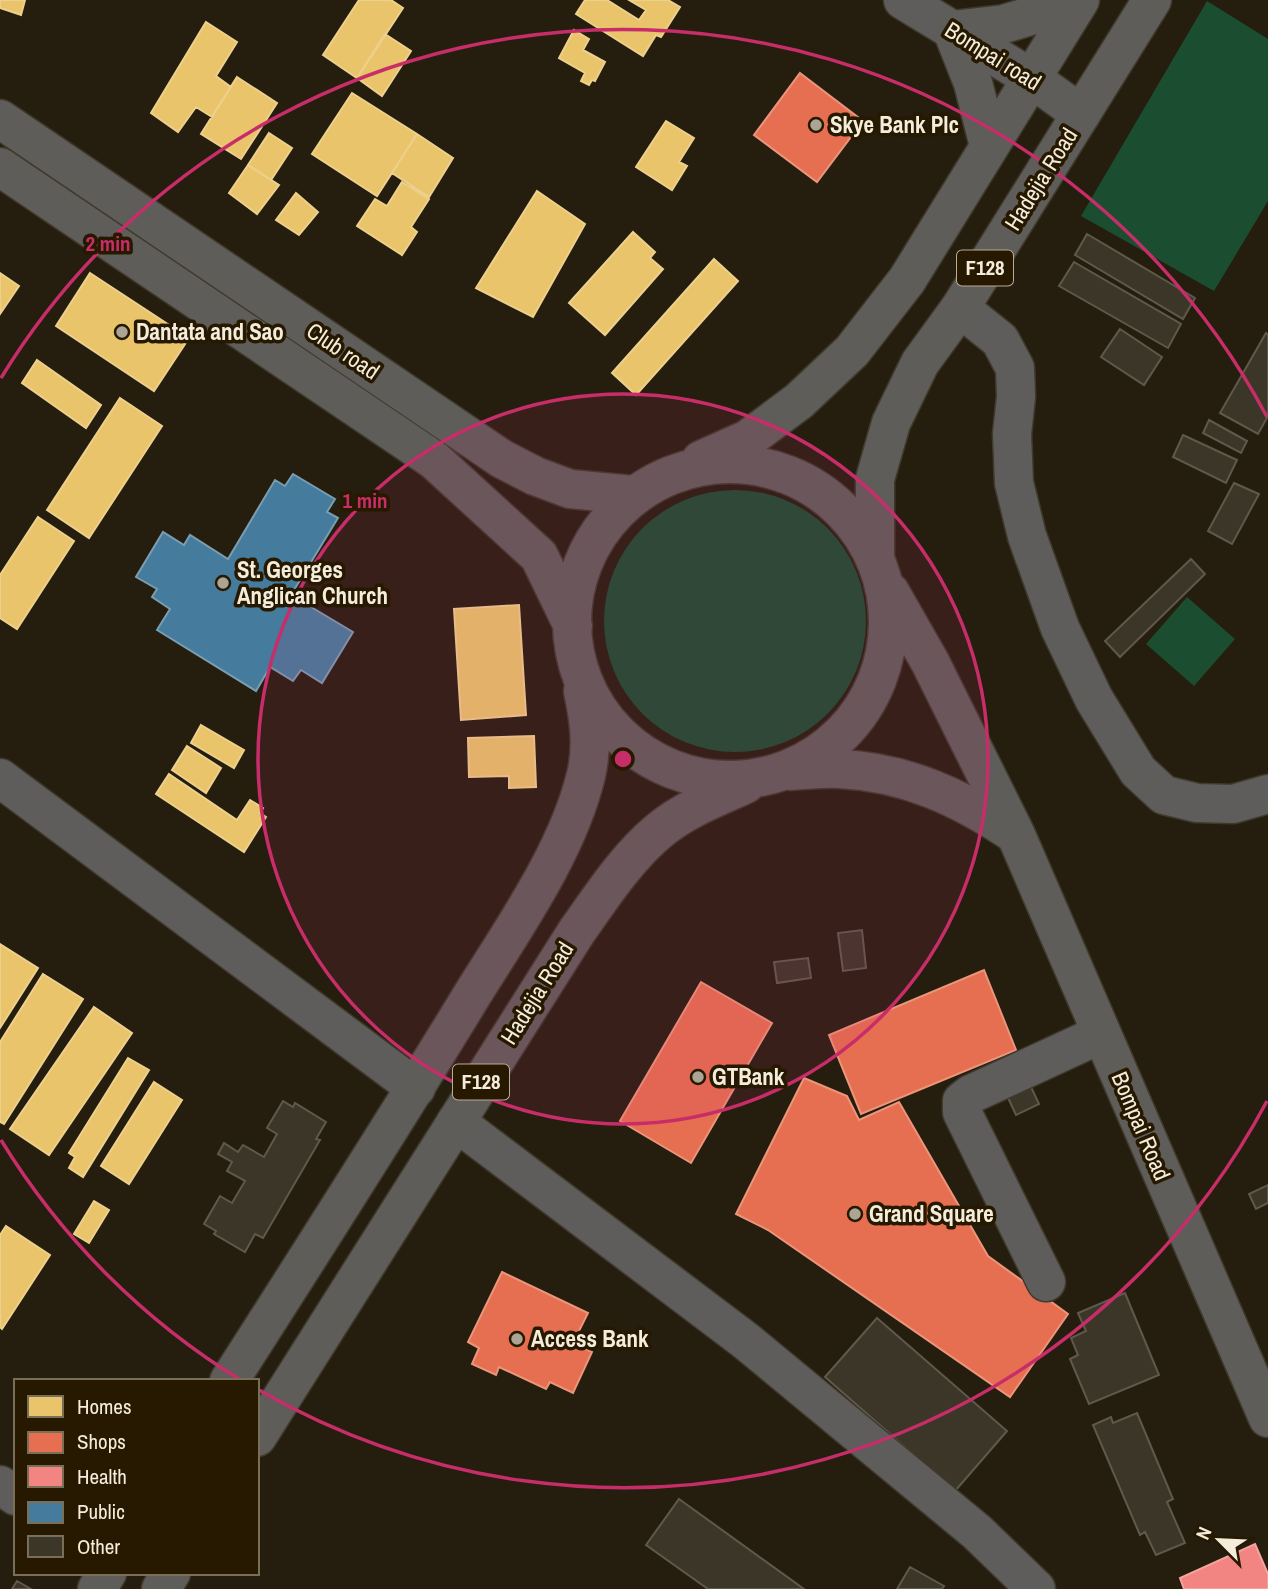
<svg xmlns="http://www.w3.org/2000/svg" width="1268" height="1589" viewBox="0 0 1268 1589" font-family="'Archivo Narrow',sans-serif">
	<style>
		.green { fill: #1b4d30 }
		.homes { fill: #e9c46a; stroke: #edd08c; stroke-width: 2 }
		.shops { fill: #e76f51; stroke: #eb957b; stroke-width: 2 }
		.health { fill: #f28482; stroke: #f3a49d; stroke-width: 2 }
		.public { fill: #457b9d; stroke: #7a9db0; stroke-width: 2 }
		.building { fill: #3c3628; stroke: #5f594c; stroke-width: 2 }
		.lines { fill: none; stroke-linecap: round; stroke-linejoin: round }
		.minor-casing { stroke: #403a2d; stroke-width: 41 }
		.major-casing { stroke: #403a2d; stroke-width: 41 }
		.minor { stroke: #5e5d5c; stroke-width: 38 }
		.major { stroke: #5f5d59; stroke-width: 38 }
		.ring { fill: none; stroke: #c72d68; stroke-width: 3.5 }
		.poi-dot { fill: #aca594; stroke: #261900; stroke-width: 2.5 }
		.labels { text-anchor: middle; stroke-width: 7; stroke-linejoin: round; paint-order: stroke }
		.shield { fill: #261900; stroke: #b7ad9a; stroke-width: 2 }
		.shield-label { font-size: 21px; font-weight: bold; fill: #f5eddc }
		.street-label { font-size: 23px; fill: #f5eddc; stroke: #261900 }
		.poi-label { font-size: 23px; font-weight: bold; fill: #f5eddc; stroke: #261900; text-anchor: start }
		.centre { fill: #c72d68; stroke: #261900; stroke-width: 3.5 }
		.ring-label { font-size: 21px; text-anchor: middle; font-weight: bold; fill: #c72d68; stroke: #261900; stroke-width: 7; stroke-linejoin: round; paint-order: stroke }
	</style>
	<rect width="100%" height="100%" fill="#251e0e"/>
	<path class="green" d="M1207,1L1268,39V201L1214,291L1081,216Z
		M604 621a131 131 0 1 1 262 0a131 131 0 1 1-262 0Z
		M1187,597L1235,639L1194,686L1146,644Z"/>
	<path class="homes" d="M0,0H25L21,15L0,8Z
		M359,0H391L403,8L357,78L323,55Z
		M585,0H607L639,20L646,10L629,0H668L680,7L661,37L656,35L643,56L576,14Z
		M206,22L237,42L216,76L231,87L212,117L196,107L178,132L151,113Z
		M574,30L589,39L583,50L605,62L595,81L592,80L589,85L581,81L585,73L559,58Z
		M385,34L411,51L382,96L357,78Z
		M237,77L277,103L241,159L201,134Z
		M352,93L417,134L377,196L312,154Z
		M666,121L694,138L679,162L687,166L672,190L636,167Z
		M269,133L292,148L271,180L248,165Z
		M417,134L453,158L429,197L392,173Z
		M248,165L279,185L257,214L229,193Z
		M402,182L429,199L411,227L417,232L402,255L357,226L375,199L387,206Z
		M537,191L585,224L533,317L476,288Z
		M296,193L318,212L299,235L276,220Z
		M633,232L655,252L650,258L663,269L605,335L569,303Z
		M714,259L738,281L636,395L612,373Z
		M0,273L19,286L0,314Z
		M90,273L189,338L154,391L56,326Z
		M37,360L101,405L86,428L22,383Z
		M120,398L162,426L89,538L47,510Z
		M38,517L74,541L17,629L0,618V575Z
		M519,605L526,715L461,720L454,609Z
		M201,725L244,750L234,768L191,743Z
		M534,736L536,787L509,788V776L469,777L468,738Z
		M187,746L221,768L206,793L172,770Z
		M169,774L237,820L250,800L263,808L260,813L266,817L244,852L156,794Z
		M0,944L38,968L0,1028Z
		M43,974L83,999L4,1124L0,1122V1042Z
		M94,1007L132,1033L49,1155L10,1129Z
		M128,1058L149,1070L83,1177L69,1168L75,1157L69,1153Z
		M154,1082L182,1100L129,1184L101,1166Z
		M94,1201L109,1210L89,1243L74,1234Z
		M6,1226L50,1255L2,1329L0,1327V1235Z"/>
	<path class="shops" d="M800,73L863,121L817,182L754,135Z
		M984,970L1016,1050L861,1114L829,1035Z
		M701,982L772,1023L691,1163L620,1121Z
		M804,1078L847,1096L859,1120L899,1102L988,1256L1068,1314L1010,1397L768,1230L736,1214Z
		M502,1272L588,1313L573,1343L592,1352L573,1393L550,1382L546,1389L499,1367L496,1375L472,1364L479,1348L468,1342Z"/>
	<path class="health" d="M1255,1544L1268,1574V1589H1184L1180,1578Z"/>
	<path class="public" d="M293,474L335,499L327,512L338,518L291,595L353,632L322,683L301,670L293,681L270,667L256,691L157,630L170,609L152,597L157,589L136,577L163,532L184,545L190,535L228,559L275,480L285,486Z"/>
	<path class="building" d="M1087,234L1195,298L1183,319L1075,255Z
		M1074,262L1181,324L1168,348L1059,286Z
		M1120,329L1162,357L1144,385L1101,357Z
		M1266,333L1268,335V416L1258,434L1220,413Z
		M1209,420L1247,441L1241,453L1203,433Z
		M1183,435L1237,460L1226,483L1173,457Z
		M1234,483L1259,494L1232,544L1208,531Z
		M1191,559L1205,574L1120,657L1105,641Z
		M862,930L866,968L843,971L838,933Z
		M808,958L811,978L777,983L774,962Z
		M1025,1074L1039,1104L1016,1115L1002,1085Z
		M283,1101L293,1107L295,1103L326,1122L316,1139L320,1140L263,1238L255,1234L245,1252L214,1234L216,1231L204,1224L220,1196L232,1203L245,1181L227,1171L232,1162L218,1154L224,1143L238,1152L243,1145L264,1157L277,1134L267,1128Z
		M1268,1185V1203L1256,1209L1249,1194Z
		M1125,1293L1159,1375L1089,1404L1070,1359L1078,1355L1071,1338L1086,1331L1078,1313Z
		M877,1318L1007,1431L955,1491L825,1377Z
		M1137,1413L1173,1499L1167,1502L1185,1543L1156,1555L1145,1532L1140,1535L1093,1425L1111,1417L1113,1423Z
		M679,1499L804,1589H708L646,1545Z
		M910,1567L944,1586L942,1589H897Z
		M17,1581L31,1589H12Z"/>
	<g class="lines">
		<g class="minor-casing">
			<path id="minor" d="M903,0L1031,78L1081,114
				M960,308L1000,340L1015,368L1016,397L1012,434L1014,483L1027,536L1060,628L1094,699L1138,771L1164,795L1197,803L1233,804L1268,794
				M0,778L416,1088
				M456,1122L746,1341L977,1532L1036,1589
				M1046,1282L962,1112V1101L971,1094L1101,1034
				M0,1485L16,1496"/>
		</g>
		<g class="major-casing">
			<path id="major" d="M0,119L502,459L535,476L570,489L633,495
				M989,146L973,83L952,30L1004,24L1079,1
				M0,167L434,460L539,556L573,626
				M701,460L748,439L799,401L852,351L907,280L1080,0
				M572 622a158 158 0 1 1 316 0a158 158 0 1 1-316 0Z
				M875,554V479L891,423L920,363L960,308L1152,0
				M890,592L930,662L1016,835L1268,1418
				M791,771C807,770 824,768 840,769C906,772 962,798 1016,835
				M229,1381C311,1253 393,1125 472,995C513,929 568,851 586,775C593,746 589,719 583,691
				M257,1437L577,931C602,896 627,857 660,830C685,809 718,797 746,784
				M97,1589L107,1573
				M161,1589L171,1573"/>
		</g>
		<use href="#minor" class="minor"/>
		<use href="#major" class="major"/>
	</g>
	<circle cx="623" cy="759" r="365" fill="#c72d68" fill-opacity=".12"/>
	<g class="ring">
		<circle cx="623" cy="759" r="365"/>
		<path d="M1267 1101A729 729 0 0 1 259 1390M242 1381A729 729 0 0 1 1 1140M1 378A729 729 0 0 1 1267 417"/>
	</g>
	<g class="poi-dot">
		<circle cx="816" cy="125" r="7"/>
		<circle cx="122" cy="332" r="7"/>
		<circle cx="223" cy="583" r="7"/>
		<circle cx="698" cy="1077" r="7"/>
		<circle cx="855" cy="1214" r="7"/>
		<circle cx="517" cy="1339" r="7"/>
	</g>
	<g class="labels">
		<g class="shield">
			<rect x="957" y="250.5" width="56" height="35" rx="5"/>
			<rect x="453" y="1064.5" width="56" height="35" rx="5"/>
		</g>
		<g class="shield-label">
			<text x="985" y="275">F128</text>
			<text x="481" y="1089">F128</text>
		</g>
		<g class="street-label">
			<text transform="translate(993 56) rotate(32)" y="8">Bompai road</text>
			<text transform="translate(1041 179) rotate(-58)" y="8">Hadejia Road</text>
			<text transform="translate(343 351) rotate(34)" y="8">Club road</text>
			<text transform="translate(537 993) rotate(-58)" y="8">Hadejia Road</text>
			<text transform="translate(1141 1126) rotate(67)" y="8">Bompai Road</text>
		</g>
		<g class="poi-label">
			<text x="830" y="133">Skye Bank Plc</text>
			<text x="136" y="340">Dantata and Sao</text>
			<text x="237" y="578">St. Georges<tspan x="237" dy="26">Anglican Church</tspan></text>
			<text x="712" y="1085">GTBank</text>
			<text x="869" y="1222">Grand Square</text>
			<text x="531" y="1347">Access Bank</text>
		</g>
	</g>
	<circle cx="623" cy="759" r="10" class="centre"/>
	<g class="ring-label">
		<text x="108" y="251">2 min</text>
		<text x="365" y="508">1 min</text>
	</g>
	<rect x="14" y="1379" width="245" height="196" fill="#261900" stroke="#796e58" stroke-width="2"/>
	<rect x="28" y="1396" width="35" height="21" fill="#e9c46a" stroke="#796e58" stroke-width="2"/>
	<text x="77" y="1414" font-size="21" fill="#f5eddc">Homes</text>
	<rect x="28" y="1432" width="35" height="21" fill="#e76f51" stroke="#796e58" stroke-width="2"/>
	<text x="77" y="1449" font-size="21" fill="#f5eddc">Shops</text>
	<rect x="28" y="1466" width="35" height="21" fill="#f28482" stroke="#796e58" stroke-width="2"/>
	<text x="77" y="1484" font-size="21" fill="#f5eddc">Health</text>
	<rect x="28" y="1502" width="35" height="21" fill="#457b9d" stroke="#796e58" stroke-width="2"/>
	<text x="77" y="1519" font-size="21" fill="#f5eddc">Public</text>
	<rect x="28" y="1536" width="35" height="21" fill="#3c3628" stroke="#796e58" stroke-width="2"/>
	<text x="77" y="1554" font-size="21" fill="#f5eddc">Other</text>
	<g transform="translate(1219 1540) rotate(294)" stroke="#261900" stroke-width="5" paint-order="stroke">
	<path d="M0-5L12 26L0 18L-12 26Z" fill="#f5eddc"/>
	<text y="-10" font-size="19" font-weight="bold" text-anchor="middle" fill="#f5eddc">N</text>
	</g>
</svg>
